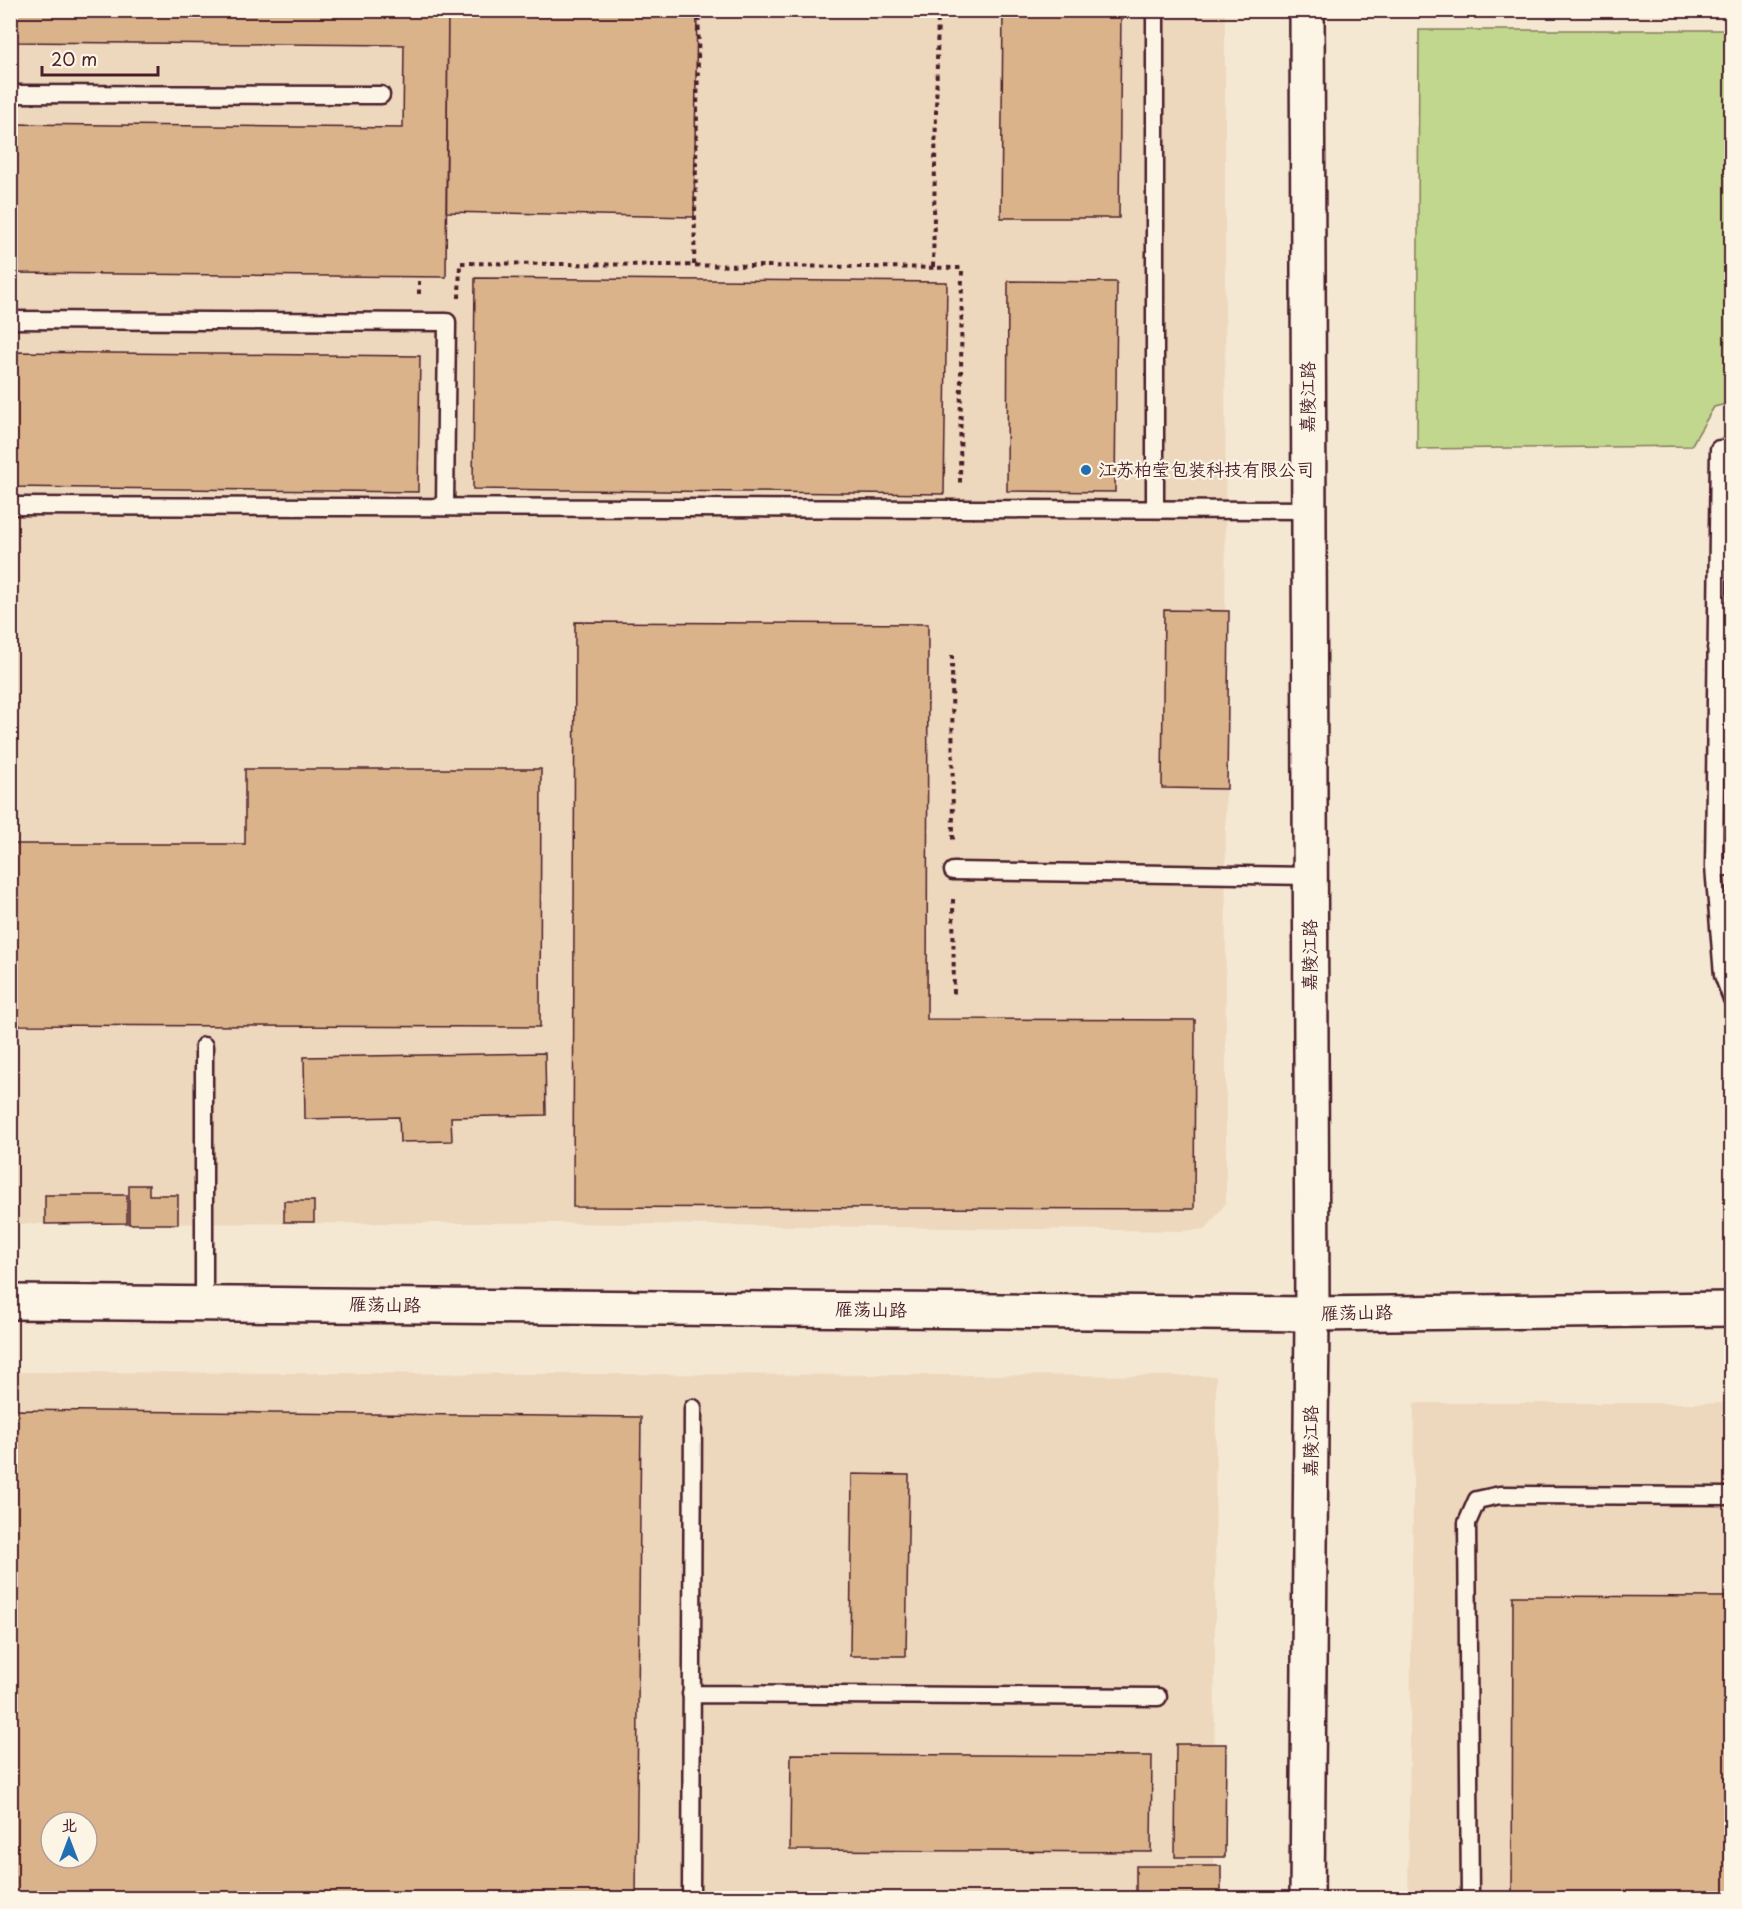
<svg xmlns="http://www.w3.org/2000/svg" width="1742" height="1909" viewBox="0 0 1742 1909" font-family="'Playpen Sans','LXGW WenKai TC',sans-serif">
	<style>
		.built { fill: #edd8bd; fill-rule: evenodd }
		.green { fill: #c1d78d; stroke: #867b5c; stroke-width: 1.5 }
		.building { fill: #dab38b; stroke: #4a1f2b; stroke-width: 1.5; fill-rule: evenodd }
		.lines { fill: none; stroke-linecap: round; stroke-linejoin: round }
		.service-casing { stroke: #4a1f2b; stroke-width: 21 }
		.minor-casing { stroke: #4a1f2b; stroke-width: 38 }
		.tertiary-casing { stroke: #4a1f2b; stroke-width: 38 }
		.path { stroke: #4a1f2b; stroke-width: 4; stroke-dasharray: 4.5 4.5; stroke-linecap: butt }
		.service { stroke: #fcf5e5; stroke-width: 16 }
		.minor { stroke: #fcf5e5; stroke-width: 33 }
		.tertiary { stroke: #fcf5e5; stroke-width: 33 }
		.poi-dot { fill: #1f6fb2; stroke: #fcf5e5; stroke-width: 2 }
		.labels { text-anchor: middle; stroke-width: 4.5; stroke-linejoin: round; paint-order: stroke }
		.street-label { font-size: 18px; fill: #4a1f2b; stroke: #fcf5e5 }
		.poi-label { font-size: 18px; fill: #4a1f2b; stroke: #fcf5e5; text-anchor: start }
	</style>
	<rect width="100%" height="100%" fill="#f5e8d3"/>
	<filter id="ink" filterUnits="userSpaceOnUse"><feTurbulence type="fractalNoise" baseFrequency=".0167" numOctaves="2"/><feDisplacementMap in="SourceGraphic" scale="12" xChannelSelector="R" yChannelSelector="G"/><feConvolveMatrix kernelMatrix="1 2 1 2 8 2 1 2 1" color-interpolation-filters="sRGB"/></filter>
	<g filter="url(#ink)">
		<path class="built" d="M10,11H1225L1226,1203L1206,1229L1181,1231L550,1223L11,1224Z
			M11,1372L1216,1376L1214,1898H11ZM51,1822H87V1858H51Z
			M1414,1403H1731V1898H1408Z"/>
		<path class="green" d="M1419,30H1731V403L1714,407L1691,446L1417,449Z"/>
		<path class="building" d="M10,10H448L446,277L10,273V124L403,128L404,45L10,42Z
			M448,10H697L694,217L446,212Z
			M1003,10H1121L1119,218H1001Z
			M475,278L947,282L944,494L473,489Z
			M1008,281L1117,282L1115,492L1007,491Z
			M10,352L420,356L418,492L10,487Z
			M1164,610L1229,611L1227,789L1162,788Z
			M575,622L928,624L927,1019L1195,1020L1194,1209L573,1207Z
			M245,769H541L540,1027L10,1025V844H245Z
			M545,1053L546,1115L451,1117L452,1141L400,1142L399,1117L305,1119L304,1057Z
			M129,1185H149V1195H178V1224H129Z
			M45,1195H127V1223L45,1224Z
			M284,1201H314V1222H284Z
			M10,1410L641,1417L636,1898H10ZM51,1822H87V1858H51Z
			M852,1474L909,1475L906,1656H850Z
			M1513,1596L1732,1597V1898H1512Z
			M1176,1744H1226L1225,1857H1175Z
			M791,1754L1152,1756L1151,1852L790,1850Z
			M1136,1866H1221V1898H1136Z"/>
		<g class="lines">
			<g class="service-casing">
				<path id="service" d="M1155,10V509
					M10,94L381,95
					M10,320L447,322L445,507
					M1732,449H1719L1714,867L1723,975L1732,999
					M10,506L1309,510
					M1716,648H1732
					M1714,867H1732
					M953,871L1310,876
					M204,1304V1046
					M691,1694L1158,1697
					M691,1898L693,1408
					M1470,1898L1467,1523L1477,1500L1500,1495L1732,1496"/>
			</g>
			<g class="minor-casing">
				<path id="minor" d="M10,1302L1312,1314L1732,1309"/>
			</g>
			<g class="tertiary-casing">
				<path id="tertiary" d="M1307,10L1312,1314L1307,1898"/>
			</g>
			<path class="path" d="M694,265L699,10
				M933,267L938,10
				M419,294V281
				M459,298L460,263L962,268L960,483
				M952,655L953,843
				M953,899L954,998"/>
			<use href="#service" class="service"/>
			<use href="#minor" class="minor"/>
			<use href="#tertiary" class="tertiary"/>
		</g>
	</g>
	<circle class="poi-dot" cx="1086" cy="470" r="6"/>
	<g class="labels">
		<g class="street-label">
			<text transform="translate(1308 397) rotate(-90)" y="6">嘉陵江路</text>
			<text transform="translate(1310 955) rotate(-90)" y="6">嘉陵江路</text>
			<text transform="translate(385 1305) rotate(1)" y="6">雁荡山路</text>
			<text transform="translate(871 1310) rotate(1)" y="6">雁荡山路</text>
			<text transform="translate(1357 1313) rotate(-1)" y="6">雁荡山路</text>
			<text transform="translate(1311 1441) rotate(-90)" y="6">嘉陵江路</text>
		</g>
		<g class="poi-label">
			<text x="1098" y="476">江苏柏莹包装科技有限公司</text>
		</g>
	</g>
	<rect width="1742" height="1909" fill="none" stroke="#fcf5e5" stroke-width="36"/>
	<rect x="18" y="18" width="1706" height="1873" fill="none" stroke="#4a1f2b" stroke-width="2" filter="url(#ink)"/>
	<g transform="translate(69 1840)"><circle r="28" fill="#fcf5e5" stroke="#b59f9b" stroke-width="1.5"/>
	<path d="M0-4.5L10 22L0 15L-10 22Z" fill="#1f6fb2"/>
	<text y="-9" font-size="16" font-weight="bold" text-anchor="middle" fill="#4a1f2b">北</text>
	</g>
	<path d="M42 66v9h116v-9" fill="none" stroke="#4a1f2b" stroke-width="3"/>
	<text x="51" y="66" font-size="18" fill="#4a1f2b" stroke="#fcf5e5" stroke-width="4.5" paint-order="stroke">20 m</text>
</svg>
